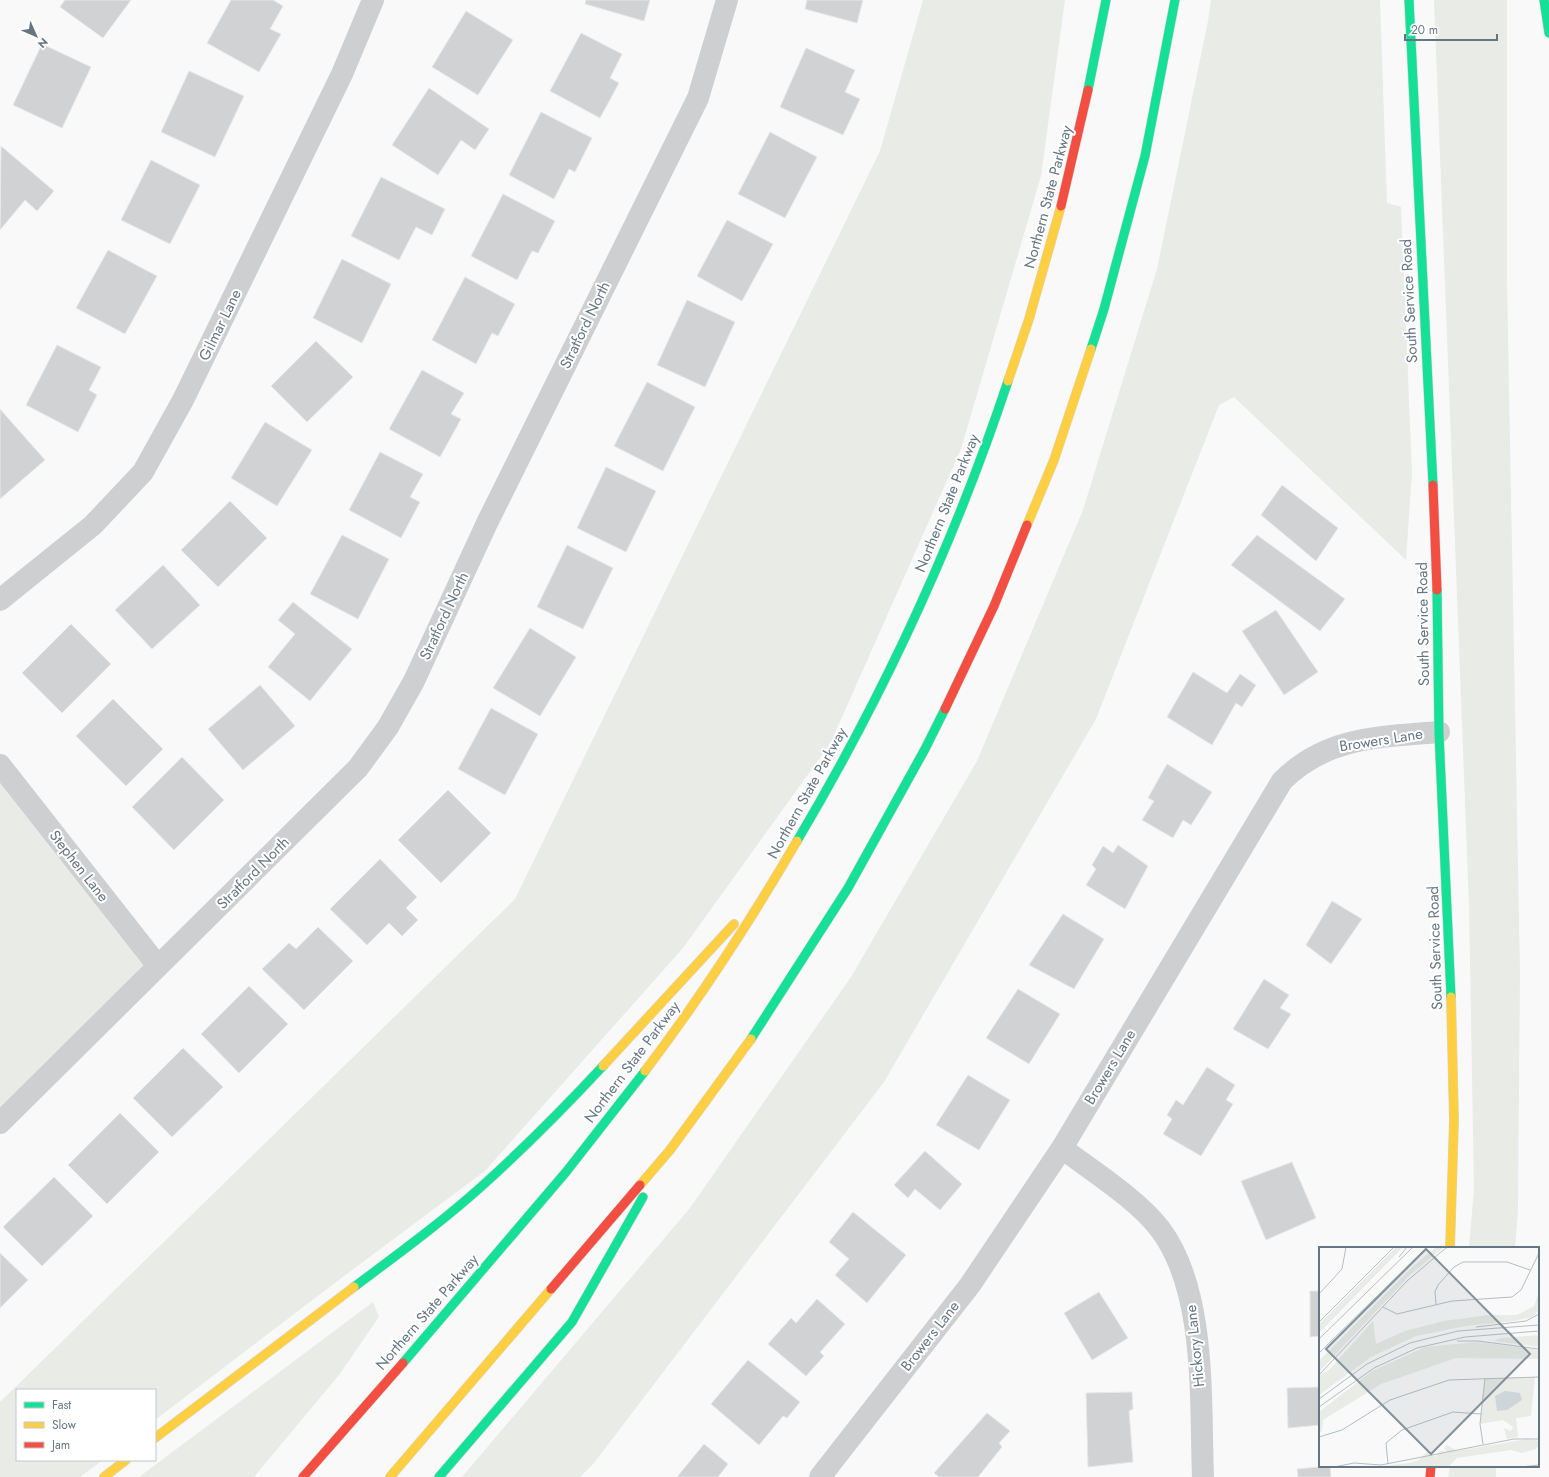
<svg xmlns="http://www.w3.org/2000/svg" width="1549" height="1477" viewBox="0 0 1549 1477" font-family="Jost,sans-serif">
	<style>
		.green { fill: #e8ebe6 }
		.building { fill: #d0d2d3; stroke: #e8e8e8 }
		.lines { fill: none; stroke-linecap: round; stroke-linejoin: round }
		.fast-casing { stroke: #d5d6d7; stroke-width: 10 }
		.slow-casing { stroke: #d5d6d7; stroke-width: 10 }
		.jam-casing { stroke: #d5d6d7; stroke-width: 10 }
		.street { stroke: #cecfd0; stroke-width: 22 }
		.fast { stroke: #16e098; stroke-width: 9 }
		.slow { stroke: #ffcf43; stroke-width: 9 }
		.jam { stroke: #f24e42; stroke-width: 9 }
		.labels { text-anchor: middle; stroke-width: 4; stroke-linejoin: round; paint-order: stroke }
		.street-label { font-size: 15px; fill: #657683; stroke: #fff }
		.inset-road { fill: none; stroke: #b5bdc3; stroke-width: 1 }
		.view { fill: #84929c; fill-opacity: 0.15; stroke: #84929c; stroke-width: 2 }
		.inset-edge { fill: none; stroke: #657683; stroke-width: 2 }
	</style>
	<rect width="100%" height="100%" fill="#f9f9f9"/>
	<path class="green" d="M923,0H1065L1041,176L961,449L830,744L683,948L485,1171L348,1273L155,1420V1390H17V1460H103L80,1477H0V1402L515,899L880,151Z
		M1211,0H1380L1387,203L1401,207L1412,473L1406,560L1234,397L1219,405L1096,719L884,1082L594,1463L580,1477H462L690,1208L851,977L977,761L1083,510L1157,269L1208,21Z
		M1434,0H1507V283L1520,972L1518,1210L1515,1248H1469L1474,1189L1469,906Z
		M0,765L158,966L0,1123Z
		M373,1302L379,1317L339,1375L254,1477H139Z
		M1450,1466H1496V1477H1448Z"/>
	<path class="building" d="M65,0H131L103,38L60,7Z
		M231,0H273L283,6L270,29L281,34L259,72L207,43Z
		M586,0H650L644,21L585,4Z
		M807,0H863L857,23L805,9Z
		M466,11L513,40L478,95L432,67Z
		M581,33L622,54L610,78L619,83L600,118L550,91Z
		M42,44L91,67L62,128L13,105Z
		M806,48L855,70L845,92L860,99L843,135L780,107Z
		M189,71L244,96L215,157L161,132Z
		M429,88L489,129L475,150L461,140L438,175L392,145Z
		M541,112L592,138L575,172L569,169L554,199L509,175Z
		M770,132L817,157L785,218L738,194Z
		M1,146L54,191L37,211L25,200L0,230Z
		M151,160L200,185L170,244L121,220Z
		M381,177L445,209L432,235L416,227L399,260L351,236Z
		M503,194L555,221L538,253L532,251L517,280L471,256Z
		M727,220L773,244L742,301L697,276Z
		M108,250L157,276L125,334L76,308Z
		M342,259L391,284L362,343L313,318Z
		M465,277L515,304L498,336L492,333L476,364L432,340Z
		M687,300L735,322L705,387L657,365Z
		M316,341L353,377L307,422L271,386Z
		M57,345L101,367L89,390L97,395L78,432L26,405Z
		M422,370L464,393L451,414L461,419L440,457L389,429Z
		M647,382L695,407L663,471L614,446Z
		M0,409L45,460L0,499Z
		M265,422L312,450L277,506L231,478Z
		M380,452L423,474L410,497L420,502L401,538L349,510Z
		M606,467L656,491L626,552L577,528Z
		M1282,485L1338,528L1316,561L1261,515Z
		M230,501L267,538L218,587L181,550Z
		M342,535L389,559L358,619L310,594Z
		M1257,535L1345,599L1320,631L1231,565Z
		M567,545L613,568L583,629L537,607Z
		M163,565L200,605L152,649L115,610Z
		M293,602L352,649L310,701L268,667L295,634L278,620Z
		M1276,610L1318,672L1284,695L1242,631Z
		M71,624L111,664L62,713L22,673Z
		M530,628L576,657L540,716L493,688Z
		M1193,672L1227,693L1240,674L1256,685L1242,707L1236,703L1212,745L1167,717Z
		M260,685L295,726L243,770L208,729Z
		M113,699L163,749L126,786L76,736Z
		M491,708L538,734L505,795L458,769Z
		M182,757L224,800L174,850L132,807Z
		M1167,764L1212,792L1191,825L1183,820L1173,838L1142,820L1154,801L1148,798Z
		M448,790L491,833L441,883L398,840Z
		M1118,845L1148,866L1125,909L1086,885L1096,869L1092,865L1103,846L1113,853Z
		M380,859L417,897L406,908L418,920L402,936L389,923L367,945L330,909Z
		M1332,901L1362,919L1331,964L1306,945Z
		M1063,914L1104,939L1074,989L1029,965Z
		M318,927L353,961L304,1010L262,969L289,943L296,949Z
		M1264,979L1289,995L1280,1008L1291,1014L1268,1049L1233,1029Z
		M249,986L288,1024L239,1073L201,1034Z
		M1018,989L1060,1014L1029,1064L986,1038Z
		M183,1048L223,1087L172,1137L133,1098Z
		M1207,1067L1235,1085L1226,1100L1233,1104L1201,1156L1163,1134L1172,1119L1167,1115L1176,1100L1183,1105Z
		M968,1075L1010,1100L979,1150L936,1125Z
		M120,1113L159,1152L107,1204L68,1165Z
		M925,1151L962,1184L940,1210L915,1189L908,1198L894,1185Z
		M1292,1162L1316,1218L1266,1240L1241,1181Z
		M54,1177L93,1216L42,1266L3,1227Z
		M853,1212L906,1255L867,1303L835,1275L849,1259L829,1242Z
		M0,1253L28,1280L0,1308Z
		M1310,1291H1320V1336L1310,1337Z
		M1099,1292L1128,1338L1092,1360L1064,1313Z
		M817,1299L845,1324L820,1352L824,1356L806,1376L768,1344L791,1318L796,1323Z
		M748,1360L800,1402L787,1418L783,1416L759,1445L711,1404Z
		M1320,1387V1425L1288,1428L1287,1388Z
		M1132,1392L1133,1409L1129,1411L1133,1462L1088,1467L1086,1393Z
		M987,1413L1010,1431L999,1443L1002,1447L978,1477H939L934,1473Z
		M704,1444L728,1464L718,1477H677Z
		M1330,1466L1331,1477H1298L1297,1469Z"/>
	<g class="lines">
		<g class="fast-casing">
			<path id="fast" d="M1409,0L1433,485
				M1544,0L1549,33
				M1088,90L1106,0
				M1091,349L1104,309L1145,156L1175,0
				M1437,590L1439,734L1451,997
				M797,841C883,696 955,541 1008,381
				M751,1039L848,888L925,749L945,709
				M354,1287C398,1254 442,1222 482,1186C524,1148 564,1108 603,1066
				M403,1363L566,1172L645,1071
				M439,1477L572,1322L643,1197"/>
		</g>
		<g class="slow-casing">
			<path id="slow" d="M1008,381L1029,319L1061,206
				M1027,525L1054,460L1091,349
				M603,1066L734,924
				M645,1071C701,997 751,920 797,841
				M640,1185L670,1150L751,1039
				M1450,1248L1454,1120L1451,997
				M155,1438L354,1287
				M104,1477L126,1460
				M390,1477L551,1289"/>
		</g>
		<g class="jam-casing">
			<path id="jam" d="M1061,206L1088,90
				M1433,485L1437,590
				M945,709L994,606L1027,525
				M551,1289L640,1185
				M303,1477L403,1363
				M1430,1477L1431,1466"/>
		</g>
		<path class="street" d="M0,600L93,525L143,472L183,400L342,74L373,0
			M0,765L158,966
			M0,1123L358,768L388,727L414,681L487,523L698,98L727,0
			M1062,1148C1092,1171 1137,1199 1160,1229C1207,1291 1200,1402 1203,1477
			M820,1477L970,1285L1062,1148L1282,781C1327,736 1381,737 1439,732"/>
		<use href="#fast" class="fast"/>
		<use href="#slow" class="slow"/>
		<use href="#jam" class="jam"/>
	</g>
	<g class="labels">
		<g class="street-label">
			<text transform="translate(1048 197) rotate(-75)" y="5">Northern State Parkway</text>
			<text transform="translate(1409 301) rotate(-93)" y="5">South Service Road</text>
			<text transform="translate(220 325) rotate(-64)" y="5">Gilmar Lane</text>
			<text transform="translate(585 325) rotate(-64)" y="5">Stratford North</text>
			<text transform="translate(947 503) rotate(-68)" y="5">Northern State Parkway</text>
			<text transform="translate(444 616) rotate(-65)" y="5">Stratford North</text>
			<text transform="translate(1423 624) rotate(-91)" y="5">South Service Road</text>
			<text transform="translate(1381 740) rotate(-9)" y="5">Browers Lane</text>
			<text transform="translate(807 793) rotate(-61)" y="5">Northern State Parkway</text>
			<text transform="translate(79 866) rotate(52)" y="5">Stephen Lane</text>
			<text transform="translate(253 873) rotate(-45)" y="5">Stratford North</text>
			<text transform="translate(1435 948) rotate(-92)" y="5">South Service Road</text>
			<text transform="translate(632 1062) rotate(-53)" y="5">Northern State Parkway</text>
			<text transform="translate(1110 1067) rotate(-59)" y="5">Browers Lane</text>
			<text transform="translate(427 1312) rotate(-49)" y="5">Northern State Parkway</text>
			<text transform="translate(930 1336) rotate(-52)" y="5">Browers Lane</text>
			<text transform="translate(1195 1346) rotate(-96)" y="5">Hickory Lane</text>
		</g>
	</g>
	<g transform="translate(1319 1247)">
		<rect width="220" height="220" fill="#f9f9f9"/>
		<path d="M77,0H84L0,86V77ZM117,0H125L92,27L0,125V114L91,22ZM220,45V63L213,70L195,74L147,79L97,89L52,110L0,148V129L10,123L54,74L57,97L86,84L125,74L170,68H198L215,59ZM220,88V100L174,94L182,91ZM158,95L220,103V112L137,111L62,137L4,173L3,184L0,186V165L53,124L106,100ZM216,130L212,169L197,171L199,190L188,192L185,181L192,184L194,180L184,173L161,177L166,131ZM208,192L220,194V198L217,202L203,206L192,203L138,211L129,220H55L90,216L100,213L108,205L117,210L121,204L128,205L125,201L128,198L138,204Z" fill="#e8ebe6"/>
		<path d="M186,144L201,146L203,153L188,163L178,164L176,149Z" fill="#ced6d9"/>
		<path class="inset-road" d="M80,10L88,0M0,47L23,22L27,0M117,57L116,45L119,38L135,20L144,15H188L211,23M64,60L78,67L133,54L193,50L202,43L220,6M0,75L75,0M157,80L207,74L220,67M0,92L94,0M138,94H159L220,102M0,106L108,0M0,128L88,34L128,0M0,152L48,117L91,96L139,84L220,78M0,160L55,121L98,101L146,90L220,84M0,190L23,183L71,153L130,133L220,130M164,197L161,177L166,131M69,217L67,196L83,183L134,165L162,167M15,220L35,216L62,218L195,192H220M202,220L220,218"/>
		<path class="view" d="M107,2L211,107L112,207L7,102Z"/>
		<rect width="220" height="220" class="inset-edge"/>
	</g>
	<rect x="16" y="1389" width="140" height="72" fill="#ffffff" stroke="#c1c8cd"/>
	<rect x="24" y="1402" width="20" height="6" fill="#16e098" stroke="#c1c8cd"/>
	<text x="52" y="1409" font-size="12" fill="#657683">Fast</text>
	<rect x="24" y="1422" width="20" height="6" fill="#ffcf43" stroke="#c1c8cd"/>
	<text x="52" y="1429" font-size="12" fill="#657683">Slow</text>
	<rect x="24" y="1442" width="20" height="6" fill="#f24e42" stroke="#c1c8cd"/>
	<text x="52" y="1449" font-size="12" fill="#657683">Jam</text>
	<g transform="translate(36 36) rotate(135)" stroke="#ffffff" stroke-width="3" paint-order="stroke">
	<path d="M0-3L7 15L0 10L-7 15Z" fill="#657683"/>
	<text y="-6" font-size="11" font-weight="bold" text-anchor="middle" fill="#657683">N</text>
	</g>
	<path d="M1405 34v6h92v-6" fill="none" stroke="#657683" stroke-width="2"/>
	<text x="1411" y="34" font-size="12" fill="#657683" stroke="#ffffff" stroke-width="3" paint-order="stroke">20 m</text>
</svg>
